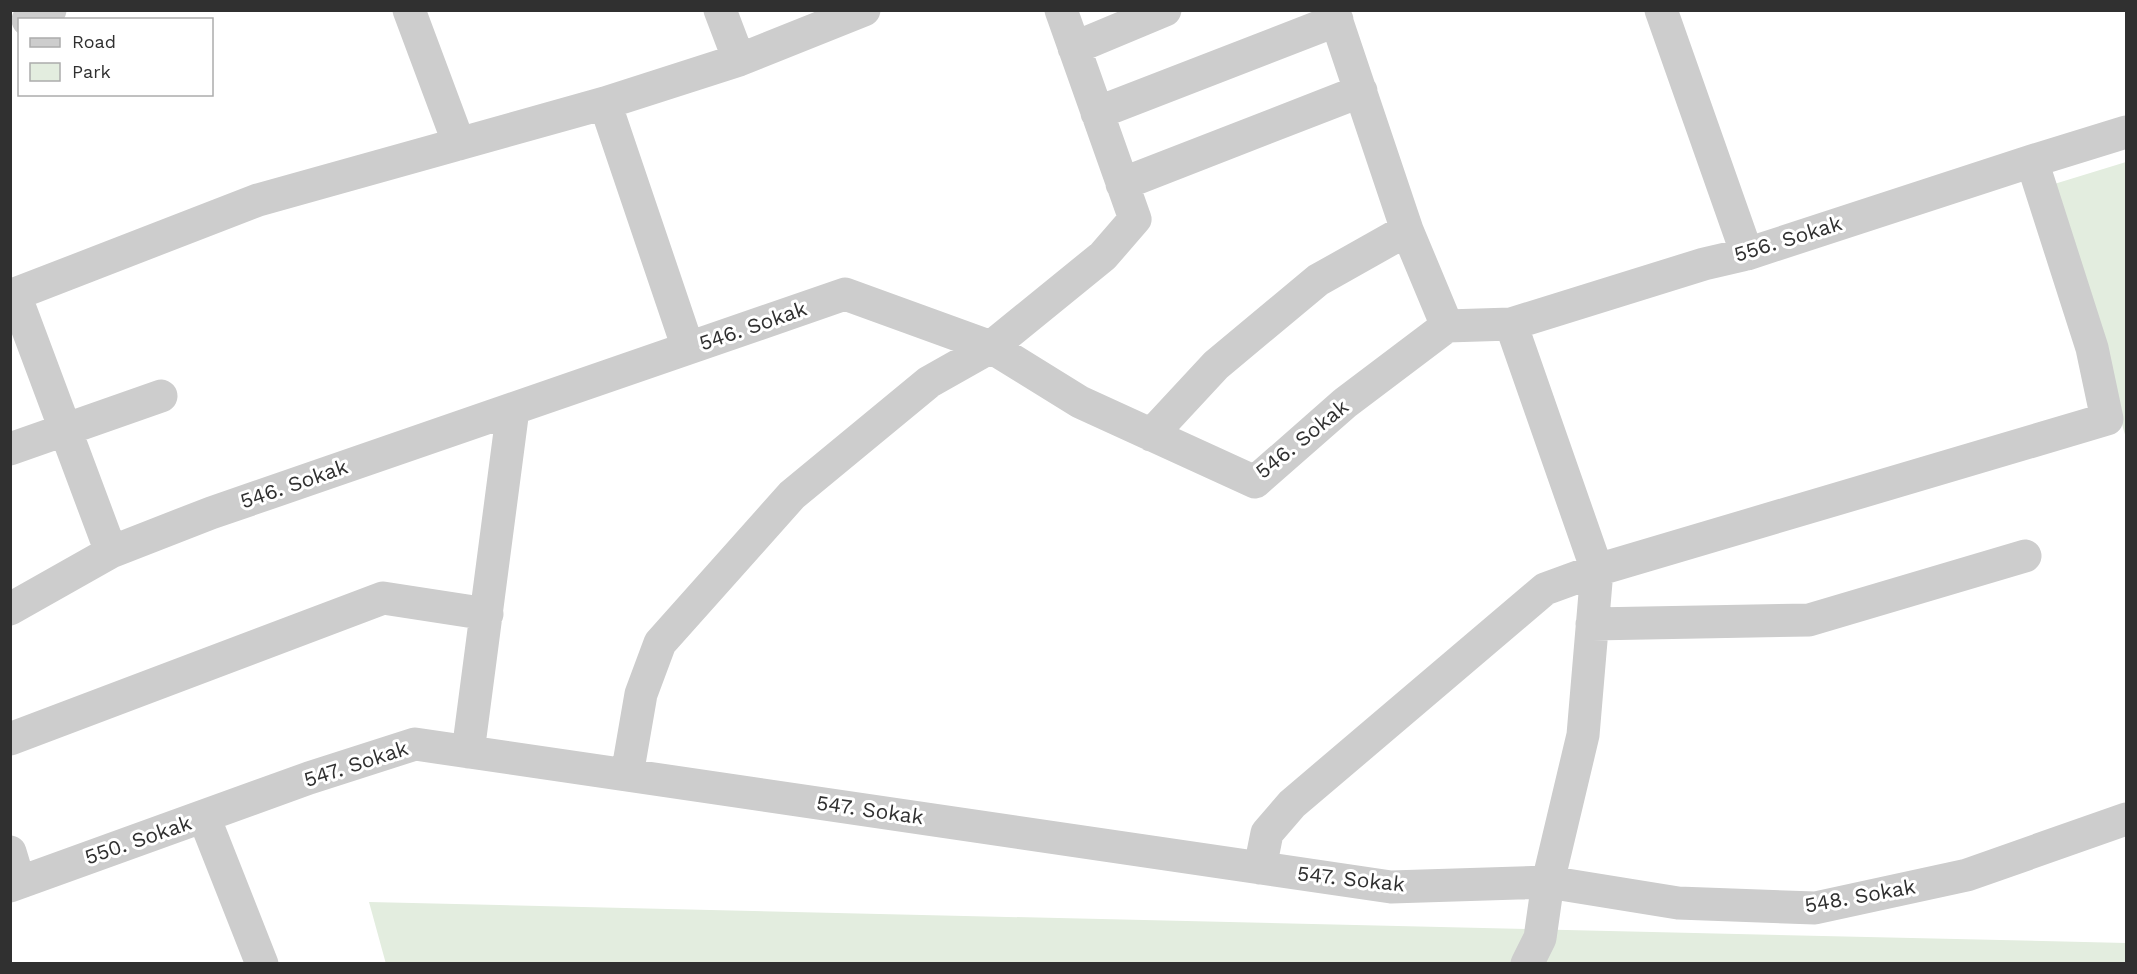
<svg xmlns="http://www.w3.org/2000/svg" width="2137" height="974" viewBox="0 0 2137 974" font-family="'Work Sans',sans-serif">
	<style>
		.green { fill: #e3eddf }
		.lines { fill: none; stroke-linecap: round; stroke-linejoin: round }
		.street { stroke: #cdcdcd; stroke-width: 33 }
		.labels { text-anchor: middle; stroke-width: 6; stroke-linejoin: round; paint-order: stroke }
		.street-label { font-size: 21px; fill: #303030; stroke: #fff }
	</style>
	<rect width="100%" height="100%" fill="#fff"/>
	<path class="green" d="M2126,162V438L2051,185Z
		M369,902L2126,943V963L386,964Z"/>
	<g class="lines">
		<path class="street" d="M409,10L459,144
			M720,10L739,60L864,10
			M1333,10L1407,230L1447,326
			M1661,10L1747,254
			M28,20L50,10
			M1074,48L1165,10
			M605,103L688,348
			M1097,113L1337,20
			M1122,184L1361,91
			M15,295L111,552
			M10,296L258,200L605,103L739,60
			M1511,324L1597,570L1583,735L1548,882L1540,938L1527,964
			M1447,326L1511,324L1704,264L1747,254L2032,161L2126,132
			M1151,435L1216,365L1318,280L1407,230
			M10,449L161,396
			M10,609L111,552L211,513L845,294L991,347L1080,402L1255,482L1345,403L1447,326
			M1592,624L1809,620L2025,556
			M10,739L383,598L487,614
			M468,752L513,409
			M627,775L641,694L660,643L792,495L929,382L991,347L1103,256L1135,219L1061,10
			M204,817L262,964
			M10,852L19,882
			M1260,868L1267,833L1292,804L1545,589L1597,570L2107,419L2092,348L2032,161
			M10,886L309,778L415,744L1391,887L1548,882L1678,903L1815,908L1967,875L2126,819"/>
	</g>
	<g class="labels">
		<g class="street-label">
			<text transform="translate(1788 239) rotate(-17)" y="7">556. Sokak</text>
			<text transform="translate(753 326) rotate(-19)" y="7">546. Sokak</text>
			<text transform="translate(1302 439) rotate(-39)" y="7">546. Sokak</text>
			<text transform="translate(294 484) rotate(-19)" y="7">546. Sokak</text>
			<text transform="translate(356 764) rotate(-18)" y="7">547. Sokak</text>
			<text transform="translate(870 810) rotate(8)" y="7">547. Sokak</text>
			<text transform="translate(138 840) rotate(-19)" y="7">550. Sokak</text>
			<text transform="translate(1351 879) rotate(6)" y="7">547. Sokak</text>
			<text transform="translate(1860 896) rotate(-10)" y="7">548. Sokak</text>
		</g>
	</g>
	<rect width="2137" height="974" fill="none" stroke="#303030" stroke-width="24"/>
	<rect x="18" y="18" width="195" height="78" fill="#ffffff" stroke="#acacac" stroke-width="1.5"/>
	<rect x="30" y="38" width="30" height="9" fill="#cdcdcd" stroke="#acacac" stroke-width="1.5"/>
	<text x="72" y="48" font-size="18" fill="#303030">Road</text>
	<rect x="30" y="63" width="30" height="18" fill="#e3eddf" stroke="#acacac" stroke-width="1.5"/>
	<text x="72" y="78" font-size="18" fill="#303030">Park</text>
</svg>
